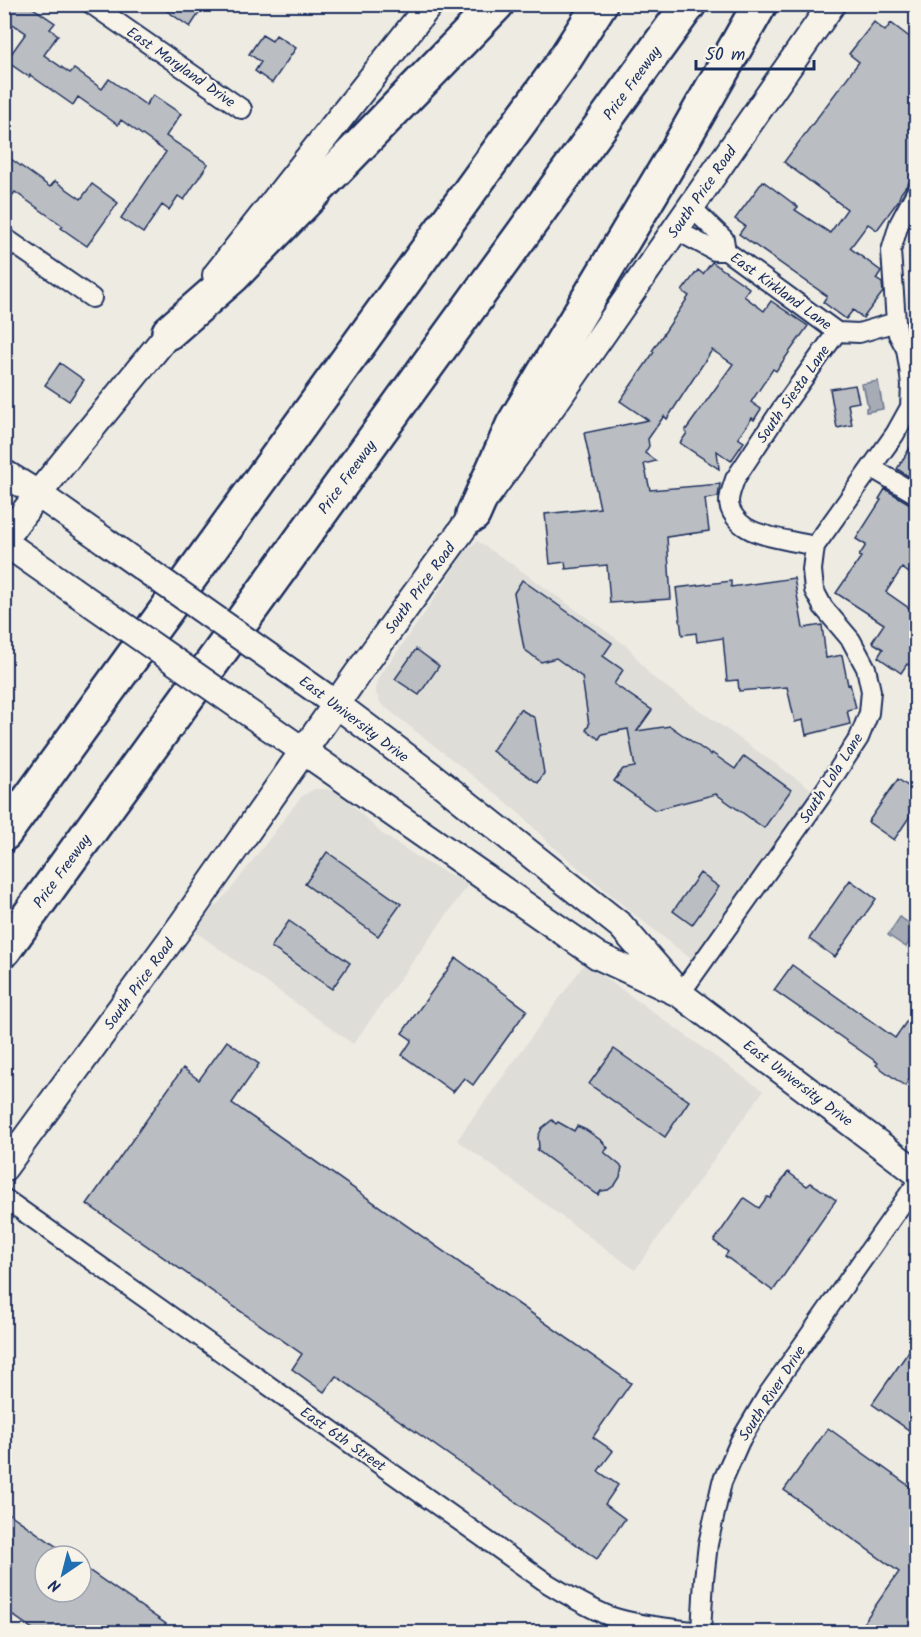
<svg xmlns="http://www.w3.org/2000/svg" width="921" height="1637" viewBox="0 0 921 1637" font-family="Kalam,sans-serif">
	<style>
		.built { fill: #deddd8 }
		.water { fill: #a6abb5; stroke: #6e7992; stroke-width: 1.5 }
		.building { fill: #babdc2; stroke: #1b2f5e; stroke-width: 1.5 }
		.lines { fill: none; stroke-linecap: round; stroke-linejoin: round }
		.minor-casing { stroke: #1b2f5e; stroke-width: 22 }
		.secondary-casing { stroke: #1b2f5e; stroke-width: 30 }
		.motorway-casing { stroke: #1b2f5e; stroke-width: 38 }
		.minor { stroke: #f7f3e8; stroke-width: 18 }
		.secondary { stroke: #f7f3e8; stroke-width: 26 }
		.motorway { stroke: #f7f3e8; stroke-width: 33 }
		.secondary-bridge-casing { stroke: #1b2f5e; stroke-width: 30; stroke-linecap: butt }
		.secondary-bridge { stroke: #f7f3e8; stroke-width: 26 }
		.labels { text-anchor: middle; stroke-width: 4.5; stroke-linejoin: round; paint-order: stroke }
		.street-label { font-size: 15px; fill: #1b2f5e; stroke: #f7f3e8 }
	</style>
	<rect width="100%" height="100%" fill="#eeebe2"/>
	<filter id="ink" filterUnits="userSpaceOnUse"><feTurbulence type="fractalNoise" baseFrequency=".0167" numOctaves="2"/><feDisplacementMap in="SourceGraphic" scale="12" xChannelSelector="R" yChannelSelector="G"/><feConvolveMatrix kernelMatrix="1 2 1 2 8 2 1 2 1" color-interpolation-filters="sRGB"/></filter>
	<g filter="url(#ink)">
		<path class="built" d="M477,541L509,562L628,647L651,676L821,796L700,966L630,911L549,843L521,815L491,790L381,704L376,693L377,680L424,614L464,553Z
			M314,789H327L337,792L345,798L381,833L425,862L469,884L353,1044L193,930L232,888L301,797Z
			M585,963L763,1091L635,1270L457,1140Z"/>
		<path class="water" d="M878,381L883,409L866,412V408L868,407L864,388H862L861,384Z
			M900,917L916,928V932L906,947L888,935Z"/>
		<path class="building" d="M4,4H27L55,23L50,29L58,35L44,55L70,73L74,69L102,89L109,79L146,105L153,95L181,114L166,136L208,164L184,200L178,196L169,210L162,205L143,233L121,218L166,152L121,120L118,125L78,97L73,105L30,75L29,77L6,61L26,33L4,18Z
			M157,4H205L190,27Z
			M874,22L885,31L891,23L916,42V173L901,193L898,201L877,230L868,224L850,248L881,271L876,279L882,283L883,292L863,318L853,310L846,319L823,302L827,296L739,234L745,226L735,219L763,181L798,207L795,210L830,233L847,209L784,162L859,62L849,54Z
			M262,35L272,41L276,35L296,48L272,83L255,71L261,62L249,54Z
			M4,154L50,187L55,181L81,199L92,184L118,203L87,246L61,228L63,226L15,192L4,206Z
			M712,262L749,288L744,296L764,311L771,301L808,326L776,371L773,369L751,402L761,409L754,420L752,418L738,438L744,442L731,461L717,451L719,469L680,443L687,433L685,431L733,364L712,350L667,419L664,416L648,439L649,446L645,453L656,461L644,464L650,490L720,484L718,497L705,499L709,531L667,537L671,599L610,603L607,565L566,569L565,562L550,564L545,514L600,508L584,433L648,420L620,401L654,352L652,351L689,296L682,291L698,270L703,274Z
			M60,363L84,380L69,401L45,385Z
			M855,385L859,402L848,404L852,425L837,428L830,389Z
			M916,438V481L897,469Z
			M885,489L910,504L916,505V561L909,573L902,568L886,592L916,613V670L907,664L901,673L878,657L883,649L872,642L884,624L836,593L861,557L859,556L866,545L856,539L881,500L879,499Z
			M794,578L803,628L822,625L826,658L842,655L848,685L850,684L856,708L847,710L850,724L806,735L803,720L795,722L787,687L739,691L738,680L727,681L723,638L697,642L696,633L682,635L676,588L731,581V587Z
			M522,580L612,643L603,656L623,670L614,684L652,710L637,731L670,726L711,755L712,753L735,769L744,756L791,790L764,828L716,794L655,810L614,781L623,769L635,767L628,729L602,734L599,739L586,730L589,725L582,677L556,658L541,662L524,649L514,593Z
			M416,649L439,666L419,695L395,679Z
			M520,709L535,718L544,773L538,783L492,751Z
			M898,779L916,792V807L894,840L868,822Z
			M327,852L401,904L378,936L305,884Z
			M700,873L719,887L692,925L673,911Z
			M850,880L876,899L835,957L809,939Z
			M289,921L350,963L332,989L271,947Z
			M456,958L527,1010L473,1085L464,1078L453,1092L402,1055L412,1040L402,1033Z
			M792,965L895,1038L916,1008V1069L905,1086L876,1065L878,1063L774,990Z
			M227,1041L259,1064L232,1103L631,1383L593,1437L613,1451L598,1471L618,1485L605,1504L625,1519L597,1559L336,1376L324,1392L292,1369L302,1354L87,1204L183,1068L199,1080Z
			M614,1049L689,1101L665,1137L589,1084Z
			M552,1120L556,1124L558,1122L574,1131L577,1126L586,1130L602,1141L608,1148L604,1152L622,1167L620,1177L615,1185L608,1190L601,1191L598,1195L537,1150L539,1147L538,1137L542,1128Z
			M788,1172L807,1186L811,1183L836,1200L773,1291L725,1256L728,1252L714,1241L744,1198L759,1208L767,1197L770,1198Z
			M916,1341V1435L872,1404Z
			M828,1428L916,1491V1632H857L899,1572L784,1490Z
			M4,1510L70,1556H45V1592H81V1565L166,1624L160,1632H37L4,1609Z"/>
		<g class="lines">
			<g class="minor-casing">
				<path id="minor" d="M91,4L242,109
					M676,230L715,251H726L724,239L691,207
					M4,237L92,298
					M726,251L837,332
					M872,468L916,494
					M815,546C798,542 761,537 747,528C738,523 729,511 729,502C729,494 733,486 735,479L780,411L837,332L859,333L896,322L891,251L899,224L916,192
					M680,994L821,796L859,738L869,713L871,691L866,668L851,640L823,607L814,590L812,570L815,546L895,434L910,407L911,385L909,368L906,349L898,334L896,322
					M4,1198L547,1583C567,1595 587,1607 609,1616C639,1626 671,1628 701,1632
					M701,1632L704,1579L708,1544L722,1482L740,1441L768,1394L916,1184"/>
			</g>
			<g class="secondary-casing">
				<path id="secondary" d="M216,275L430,4
					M4,473L38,494L105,541
					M4,539L38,494L182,317
					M4,542L71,589
					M278,663L336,704L433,777L621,926L674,987
					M269,727L598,956L680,994L916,1172
					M4,1168L183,923L358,673L558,398L832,4"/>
			</g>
			<g class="motorway-casing">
				<path id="motorway" d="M169,332L233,276L497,4
					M473,515L513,425L680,145L760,4
					M4,834L559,68L600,4
					M4,950L689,4"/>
			</g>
			<use href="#minor" class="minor"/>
			<use href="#secondary" class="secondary"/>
			<use href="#motorway" class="motorway"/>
			<g class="secondary-bridge-casing">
				<path id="secondary-bridge" d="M105,541L278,663
					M71,589L269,727"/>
			</g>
			<use href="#secondary-bridge" class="secondary-bridge"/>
		</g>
	</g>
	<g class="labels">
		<g class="street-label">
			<text transform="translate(181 67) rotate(35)" y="5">East Maryland Drive</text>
			<text transform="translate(632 83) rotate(-54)" y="5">Price Freeway</text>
			<text transform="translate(702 192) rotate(-55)" y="5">South Price Road</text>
			<text transform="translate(781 291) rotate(36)" y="5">East Kirkland Lane</text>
			<text transform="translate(793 394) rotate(-55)" y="5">South Siesta Lane</text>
			<text transform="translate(347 477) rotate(-54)" y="5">Price Freeway</text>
			<text transform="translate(420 588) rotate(-54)" y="5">South Price Road</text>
			<text transform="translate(354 719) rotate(37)" y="5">East University Drive</text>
			<text transform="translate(831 778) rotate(-57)" y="5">South Lola Lane</text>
			<text transform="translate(62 871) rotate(-54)" y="5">Price Freeway</text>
			<text transform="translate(139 984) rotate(-54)" y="5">South Price Road</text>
			<text transform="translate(798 1083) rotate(37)" y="5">East University Drive</text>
			<text transform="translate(772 1393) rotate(-57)" y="5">South River Drive</text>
			<text transform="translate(343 1439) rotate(35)" y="5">East 6th Street</text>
		</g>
	</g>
	<rect width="921" height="1637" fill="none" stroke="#f7f3e8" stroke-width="24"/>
	<rect x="12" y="12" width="897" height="1613" fill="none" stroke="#1b2f5e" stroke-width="2" filter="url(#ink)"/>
	<g transform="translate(63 1574) rotate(215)"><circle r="28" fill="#f7f3e8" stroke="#9fa5b1" stroke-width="1.5"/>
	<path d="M0-4.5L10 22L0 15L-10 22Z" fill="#1f6fb2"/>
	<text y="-9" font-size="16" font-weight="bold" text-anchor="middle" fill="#1b2f5e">N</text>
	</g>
	<path d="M696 60v9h118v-9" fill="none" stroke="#1b2f5e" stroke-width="3"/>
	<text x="705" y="60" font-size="18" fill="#1b2f5e" stroke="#f7f3e8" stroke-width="4.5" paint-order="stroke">50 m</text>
</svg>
